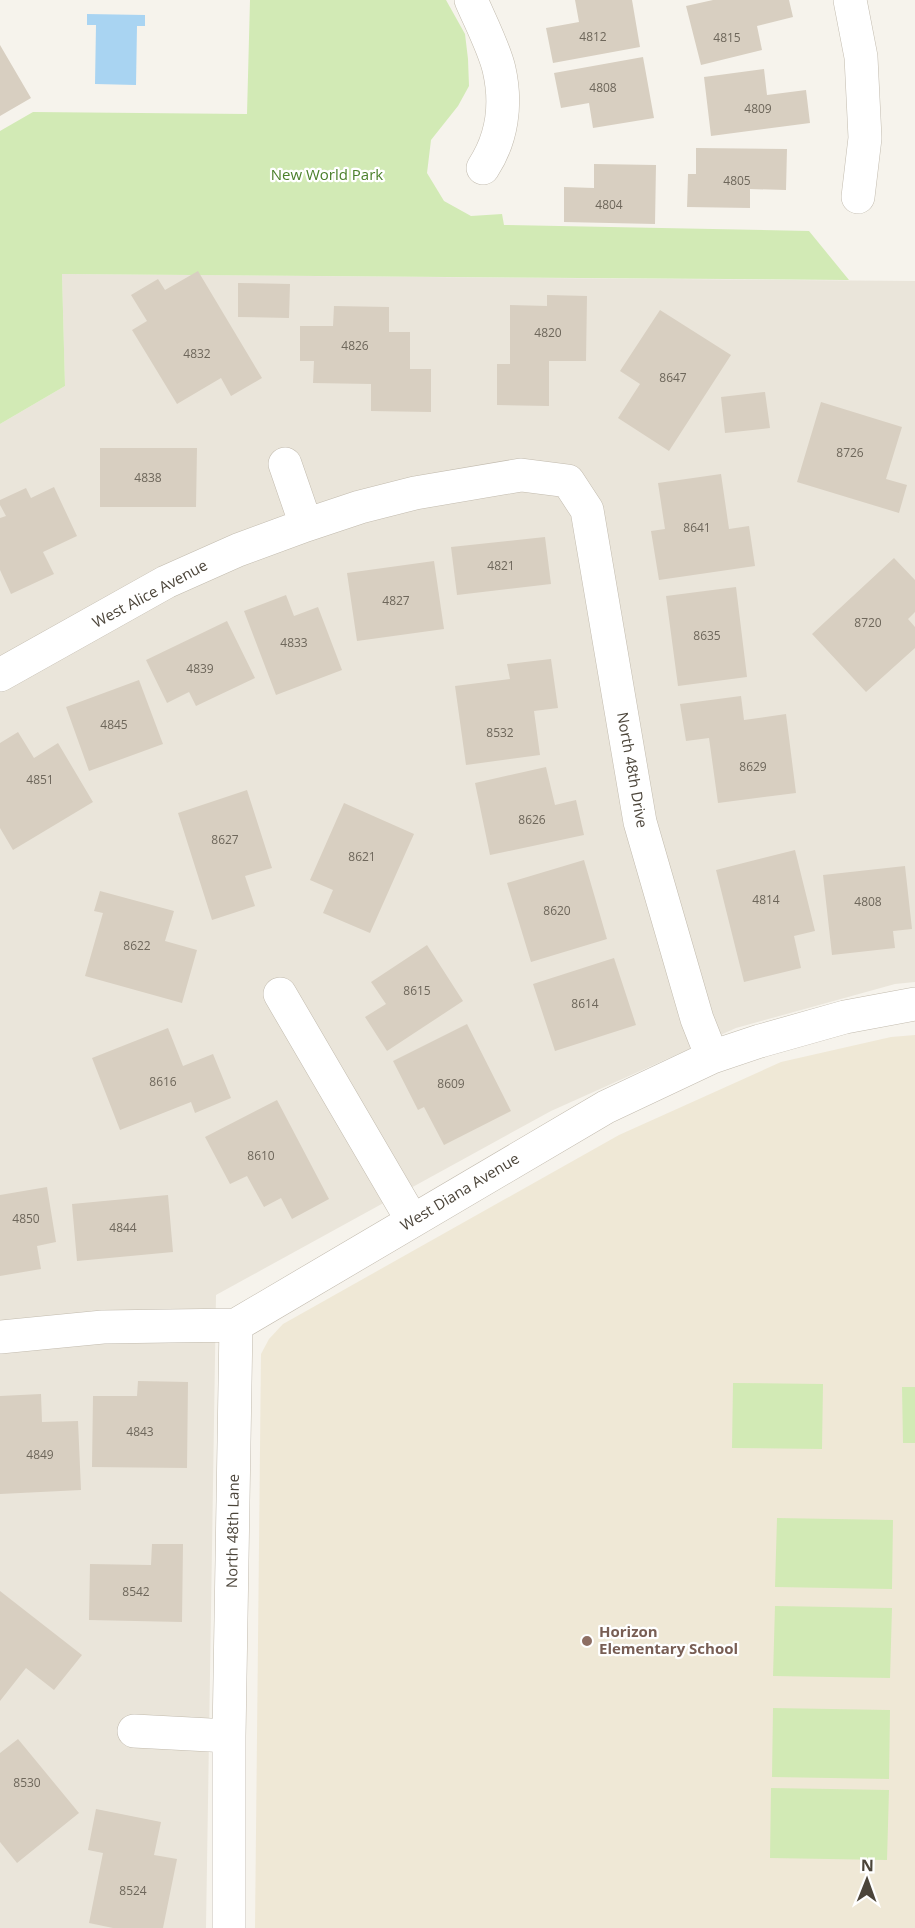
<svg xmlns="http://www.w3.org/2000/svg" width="915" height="1928" viewBox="0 0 915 1928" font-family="'Open Sans',sans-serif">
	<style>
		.residential { fill: #eae5da }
		.education { fill: #efe8d6 }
		.green { fill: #d2eab5 }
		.water { fill: #a9d4f2 }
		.building { fill: #d8cfc1 }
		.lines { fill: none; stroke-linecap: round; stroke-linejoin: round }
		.minor-casing { stroke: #c2bbae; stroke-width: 34 }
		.minor { stroke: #fff; stroke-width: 33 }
		.education-dot { fill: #8d6e63; stroke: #fff; stroke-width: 2 }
		.labels { text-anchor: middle; stroke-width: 4.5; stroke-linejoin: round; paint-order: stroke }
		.number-label { font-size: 12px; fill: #6e675b }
		.park-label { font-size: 15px; fill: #4a7f2a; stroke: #fff }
		.street-label { font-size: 15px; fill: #4b4439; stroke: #fff }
		.education-label { font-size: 15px; font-weight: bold; fill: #785e54; stroke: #fff; text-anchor: start }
	</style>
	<rect width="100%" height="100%" fill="#f6f3ec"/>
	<path class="residential" d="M62,274L915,281V982L895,984L736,1028L551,1111L216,1295L206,1928H0V424L65,386Z"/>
	<path class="education" d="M915,1035V1928H255L261,1354L269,1339L283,1324L619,1135L781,1062L891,1037Z"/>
	<path class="green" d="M250,0H446L465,34L468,59L469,86L458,106L431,140L427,173L444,201L471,216L502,214L504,225L809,231L849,280L62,274L65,386L0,424V131L33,112L247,114Z
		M733,1383L823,1384L822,1449L732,1448Z
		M902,1387H915V1443H903Z
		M777,1518L893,1520L892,1589L775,1587Z
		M775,1606L892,1608L890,1678L773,1676Z
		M773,1708L890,1710L889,1779L772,1777Z
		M771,1788L889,1790L887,1860L770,1858Z"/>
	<path class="water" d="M87,14L145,15V26H137L136,85L95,84L96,25H87Z"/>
	<path class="building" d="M575,0H632L640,47L553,63L546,28L579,22Z
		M713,0H789L793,17L757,26L762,50L701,65L686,6Z
		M0,45L31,98L0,116Z
		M643,57L654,118L593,128L589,103L561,108L554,73Z
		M764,69L767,95L806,90L810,123L711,136L704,77Z
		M696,148L787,149L786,190L750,189V208L687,207L688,174H696Z
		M594,164L656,165L655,224L564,222V187L594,188Z
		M198,271L262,378L231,396L221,378L177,404L132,330L147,321L131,295L158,279L165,290Z
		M238,283L290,284L289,318L238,317Z
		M547,295L587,296L586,361H549V406L497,405V364H510V305L547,306Z
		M334,306L389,307V332H410V369H431V412L371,411V384L313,383L314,361H300V326H333Z
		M660,310L731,355L669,451L618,418L640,384L620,371Z
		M765,392L770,428L725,433L721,397Z
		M821,402L902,427L886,479L907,485L899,513L797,482Z
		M100,448H197L196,507H100Z
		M721,474L729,529L749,526L755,566L659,580L651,531L665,529L658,483Z
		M54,487L77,536L43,552L54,574L11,594L0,570V518L6,516L0,505V500L26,488L31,498Z
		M545,537L551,584L457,595L451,547Z
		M894,558L915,580V612L908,619L915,627V648L866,692L812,634Z
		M434,561L444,629L357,641L347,573Z
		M736,587L747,677L678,686L666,596Z
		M286,595L294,616L318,607L342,670L276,695L244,611Z
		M227,621L255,678L196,706L189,692L167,703L146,660Z
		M551,659L558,708L534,711L540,755L466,765L455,686L510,679L507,664Z
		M139,680L163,744L89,771L66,707Z
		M741,696L744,720L786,714L796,793L718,803L709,738L686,741L680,704Z
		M18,732L34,758L58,743L93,802L13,850L0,828V743Z
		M546,767L555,805L576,800L584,835L490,855L475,783Z
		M247,790L272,868L245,876L255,906L212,920L178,813Z
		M344,803L414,834L370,933L323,913L333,890L310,880Z
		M795,850L815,931L794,936L801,968L744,982L716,870Z
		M584,860L607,939L531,962L507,883Z
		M905,866L912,929L893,931L895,948L832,955L823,875Z
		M100,891L174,911L165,941L197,950L182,1003L85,976L103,913L94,911Z
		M427,945L463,1001L387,1051L365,1017L386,1004L371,982Z
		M614,958L636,1025L555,1051L533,984Z
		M467,1024L511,1111L444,1145L424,1107L418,1110L393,1061Z
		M168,1028L183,1066L213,1054L231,1098L195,1113L191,1102L120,1130L92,1058Z
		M277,1100L329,1199L292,1219L281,1198L264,1207L247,1176L230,1184L205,1137Z
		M47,1187L56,1242L37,1246L41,1269L0,1276V1195Z
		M168,1195L173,1252L77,1261L72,1204Z
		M138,1381L188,1382L187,1468L92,1467L93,1396H137Z
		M41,1394L42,1422L78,1421L81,1490L0,1494V1396Z
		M152,1544H183L182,1622L89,1620L90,1564L151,1565Z
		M0,1591L82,1655L54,1690L26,1668L0,1701Z
		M18,1739L79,1813L17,1863L0,1842V1753Z
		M96,1809L161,1822L154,1855L177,1859L163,1928H113L89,1923L103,1853L88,1850Z"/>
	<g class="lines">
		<g class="minor-casing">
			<path id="minor" d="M471,0C480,21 494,48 499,69C507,104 502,139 483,168
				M850,0L861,57L865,138L858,197
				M285,464L306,525
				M0,675L166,582L238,550L306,525L360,507L415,493L521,475L568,481L587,510L640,822L697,1019L712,1057
				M280,994L412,1220
				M0,1337L103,1327L236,1325L606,1107L712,1057L760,1041L845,1017L915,1004
				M134,1731L229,1736
				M229,1928V1736L236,1325"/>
		</g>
		<use href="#minor" class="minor"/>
	</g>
	<circle class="education-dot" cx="587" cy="1641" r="6"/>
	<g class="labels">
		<g class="number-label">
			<text x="593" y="41">4812</text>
			<text x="727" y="42">4815</text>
			<text x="603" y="92">4808</text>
			<text x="758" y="113">4809</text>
			<text x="737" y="185">4805</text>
			<text x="609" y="209">4804</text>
			<text x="548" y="337">4820</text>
			<text x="355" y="350">4826</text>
			<text x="197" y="358">4832</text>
			<text x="673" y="382">8647</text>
			<text x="850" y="457">8726</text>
			<text x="148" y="482">4838</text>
			<text x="697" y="532">8641</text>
			<text x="501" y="570">4821</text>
			<text x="396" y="605">4827</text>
			<text x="868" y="627">8720</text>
			<text x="707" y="640">8635</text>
			<text x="294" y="647">4833</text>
			<text x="200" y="673">4839</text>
			<text x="114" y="729">4845</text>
			<text x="500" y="737">8532</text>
			<text x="753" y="771">8629</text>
			<text x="40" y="784">4851</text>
			<text x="532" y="824">8626</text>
			<text x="225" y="844">8627</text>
			<text x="362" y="861">8621</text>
			<text x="766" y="904">4814</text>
			<text x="868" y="906">4808</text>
			<text x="557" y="915">8620</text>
			<text x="137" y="950">8622</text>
			<text x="417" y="995">8615</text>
			<text x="585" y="1008">8614</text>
			<text x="163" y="1086">8616</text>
			<text x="451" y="1088">8609</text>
			<text x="261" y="1160">8610</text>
			<text x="26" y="1223">4850</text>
			<text x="123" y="1232">4844</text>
			<text x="140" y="1436">4843</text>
			<text x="40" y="1459">4849</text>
			<text x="136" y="1596">8542</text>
			<text x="27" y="1787">8530</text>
			<text x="133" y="1895">8524</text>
		</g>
		<g class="park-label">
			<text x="327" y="180">New World Park</text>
		</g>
		<g class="street-label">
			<text transform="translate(150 594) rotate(-28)" y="5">West Alice Avenue</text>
			<text transform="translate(632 770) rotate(80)" y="5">North 48th Drive</text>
			<text transform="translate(460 1192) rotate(-31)" y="5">West Diana Avenue</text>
			<text transform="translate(233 1531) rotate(-89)" y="5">North 48th Lane</text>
		</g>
		<g class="education-label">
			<text x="599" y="1637">Horizon<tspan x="599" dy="17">Elementary School</tspan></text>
		</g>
	</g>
	<g transform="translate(867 1880) rotate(1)" stroke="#ffffff" stroke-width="4.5" paint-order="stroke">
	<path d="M0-4.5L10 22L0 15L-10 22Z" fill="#4b4439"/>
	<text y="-9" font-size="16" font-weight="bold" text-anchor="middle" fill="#4b4439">N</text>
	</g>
</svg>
